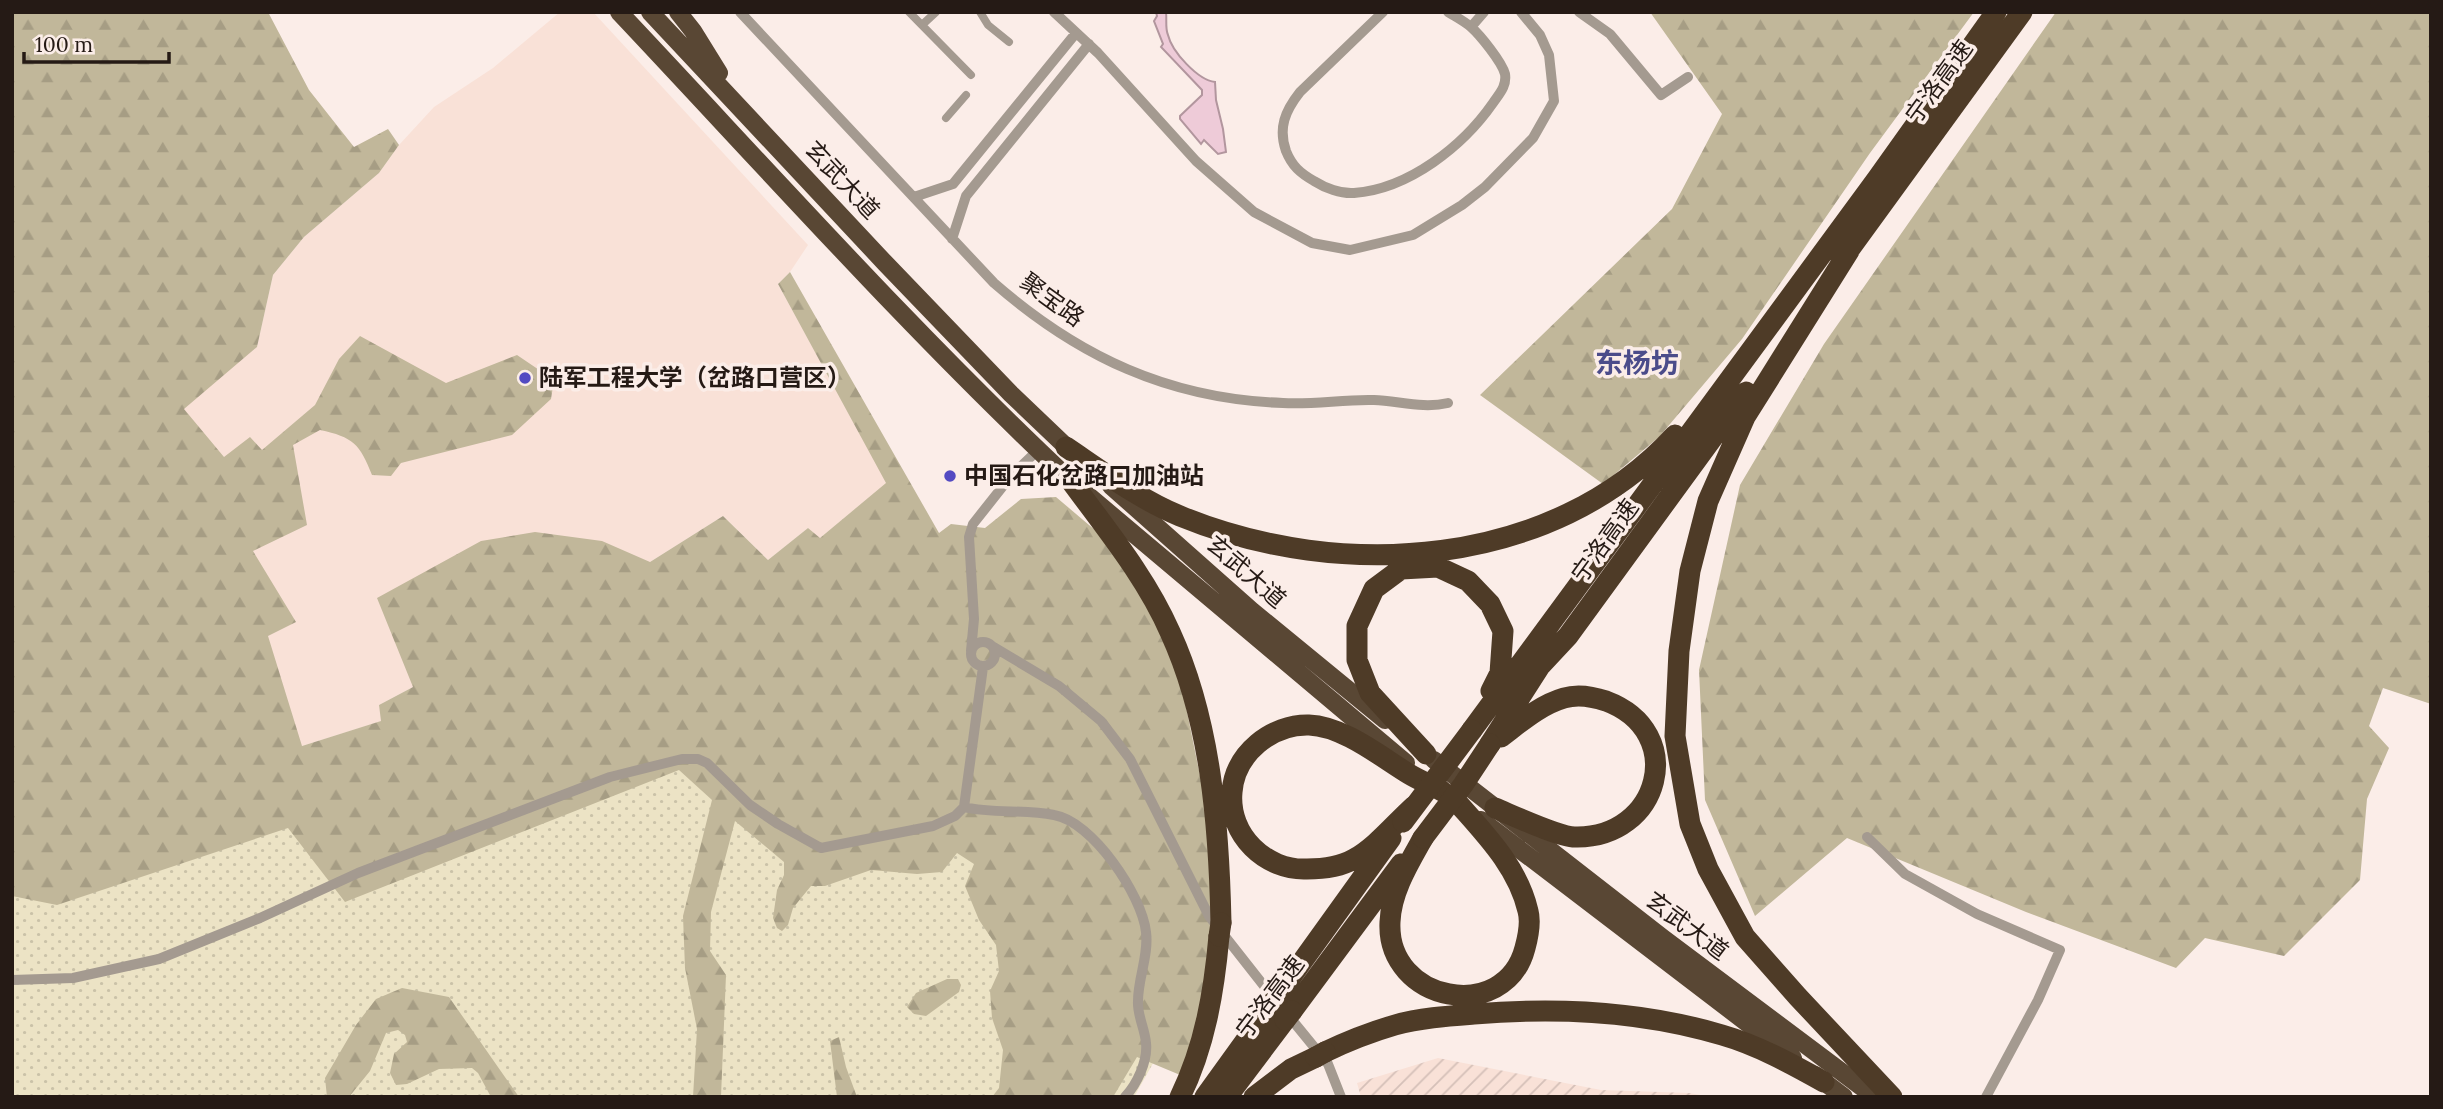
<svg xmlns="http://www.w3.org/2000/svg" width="2443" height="1109" viewBox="0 0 2443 1109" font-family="Lora,'Noto Sans SC',serif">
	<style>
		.built { fill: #f9e1d7 }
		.industrial { fill: url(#industrial-furrows) }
		.grass { fill: url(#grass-dots) }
		.forest { fill: url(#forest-firs) }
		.water { fill: #eecbd8; stroke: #b2969e; stroke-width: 2 }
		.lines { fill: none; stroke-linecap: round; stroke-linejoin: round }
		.pedestrian { stroke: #a49a90; stroke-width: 8 }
		.minor { stroke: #a49a90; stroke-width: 10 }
		.trunk { stroke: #594734; stroke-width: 18 }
		.motorway { stroke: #4e3b27; stroke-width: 21 }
		.motorway-bridge { stroke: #4e3b27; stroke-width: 21 }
		.poi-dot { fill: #534ac2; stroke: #fbede8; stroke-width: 2.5 }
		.labels { text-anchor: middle; stroke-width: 7; stroke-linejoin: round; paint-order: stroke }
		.street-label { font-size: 24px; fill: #251a15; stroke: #fbede8 }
		.poi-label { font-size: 24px; font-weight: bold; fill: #251a15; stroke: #fbede8; text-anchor: start }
		.quarter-label { font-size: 28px; font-weight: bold; fill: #4b4c8a; stroke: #fbede8 }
	</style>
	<defs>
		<pattern id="industrial-furrows" width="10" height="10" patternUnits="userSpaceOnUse" patternTransform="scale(1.75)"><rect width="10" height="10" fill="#f9e1d7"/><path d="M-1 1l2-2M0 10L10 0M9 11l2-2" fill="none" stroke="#d5c0b8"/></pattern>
		<pattern id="grass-dots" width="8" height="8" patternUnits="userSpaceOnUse" patternTransform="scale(1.75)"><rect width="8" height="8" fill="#ece3c5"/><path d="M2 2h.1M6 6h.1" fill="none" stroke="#cac2a8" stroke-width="1.8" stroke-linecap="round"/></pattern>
		<pattern id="forest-firs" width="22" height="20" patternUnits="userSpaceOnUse" patternTransform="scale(1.75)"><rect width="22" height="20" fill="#c1b79a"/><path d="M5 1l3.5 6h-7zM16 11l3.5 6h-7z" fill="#a69d84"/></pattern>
	</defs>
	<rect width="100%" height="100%" fill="#fbede8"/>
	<path class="built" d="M560,12H593L808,245L790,272L778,284L887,483L819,539L808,528L768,560L723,516L650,562L379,705L382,721L302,746L37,448L257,347L273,275L304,237L379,173L399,145L434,107L493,68Z"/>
	<path class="industrial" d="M1438,1058L1601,1090L1689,1093L1712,1097H1361L1357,1083Z"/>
	<path class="grass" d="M661,717L919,797L1188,1001L1134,1097H12V861Z"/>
	<path class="forest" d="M12,12H268L309,90L354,147L388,129L399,145L379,173L304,237L273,275L257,347L184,409L224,457L250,437L262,450L315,405L339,359L360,336L446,383L517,355L554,380L551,399L512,435L401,463L391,476L372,475C360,444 353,437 320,430L293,445L307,525L253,551L296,622L268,636L302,746L381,721L379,705L413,687L377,598L481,541L535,532L602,541L650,562L723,516L768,560L808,528L820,538L886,483L778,284L790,272L939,533L951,524L985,528L1021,499L1056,497L1102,536L1149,606L1182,687L1211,830L1213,948L1185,1077L1137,1057L1113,1097H992L999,1088L1003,1050L992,1018L990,991L999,971L996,945L979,920L965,886L974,864L957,853L942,872L917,874L871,870L825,886H811L793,908L788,925L782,931L777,928L773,918L777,890L784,875V862L735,821L711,912L710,951L726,975L721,1097H693L697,1029L685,968L683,916L712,800L679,770L345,902L288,828L57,905L12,896Z
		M1650,12H1974L1870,153L1742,339L1659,437L1603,484L1480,395L1672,209L1722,114Z
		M2056,12H2431V704L2383,688L2369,726L2389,748L2367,799L2360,880L2284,956L2205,938L2176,968L2026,912L1847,838L1755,916L1705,800L1699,670L1740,485L1824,344Z
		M947,979H958L961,985L959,992L926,1016L914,1014L907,1007L916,993Z
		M402,988L449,997L519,1097H491L478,1073L472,1068L439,1069L407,1084L396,1085L390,1073L394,1054L407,1042L405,1035L398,1030L386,1033L370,1071L349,1097H327L325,1078L356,1025L376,999Z
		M839,1037L846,1067L857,1097H837L830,1041Z"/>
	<path class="water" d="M1156,12H1166C1167,20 1165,28 1168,35C1172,52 1198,80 1215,82L1216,100L1223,129L1226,152L1218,154L1204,140L1201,144L1180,119V116L1202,95V90L1161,47L1163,44L1154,21L1157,16Z"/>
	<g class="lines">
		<path class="pedestrian" d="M909,12L971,75
			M980,12L988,25L1009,42
			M922,25L936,12
			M946,118L966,95"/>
		<path class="minor" d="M740,12L994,283C1079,357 1169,399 1283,403C1313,405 1344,399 1374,400C1399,401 1423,409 1448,403
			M1054,12L1098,53L1196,161L1254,212L1312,243L1350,250L1413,235L1462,205L1485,187L1533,138L1554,101L1549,55L1540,35L1521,12
			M1383,12L1300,92C1285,111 1278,128 1286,151C1292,166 1300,173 1314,181C1325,188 1341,194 1354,193C1409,189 1463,146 1493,103C1499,94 1507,86 1505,74C1502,62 1480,35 1471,27C1464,21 1456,17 1448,12
			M1579,12L1610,34L1661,95L1688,77
			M1471,27L1484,12
			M914,197L953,184L1076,33
			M952,239L966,196L1089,44
			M971 654a12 12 0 1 1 24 0a12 12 0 1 1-24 0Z
			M992,646L1059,686L1101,721L1130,759L1209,916L1275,1000
			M971,651L974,619L969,537L973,524L1011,476L1038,450
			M964,807C993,814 1024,809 1054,815C1092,821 1142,895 1146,932C1149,955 1138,978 1138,1001C1137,1015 1145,1029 1146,1043C1148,1061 1137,1084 1125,1097
			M1867,837L1905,874L1977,914L2060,950L2038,1000L1986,1097
			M12,980L73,978L159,959L260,918L358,873L610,777L682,759H698L707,763L750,805L778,824L821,848L933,826L955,816L964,807L983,667
			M1288,1015L1328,1064L1341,1097"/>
		<path class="trunk" d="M619,12C768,170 913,333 1071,481L1406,763
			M650,12L885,263L1011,394L1076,456
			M678,12L693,31L719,73
			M1111,486L1252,611L1385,720
			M1434,760L1663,938L1875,1097
			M1481,820L1793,1058
			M1815,1075L1844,1097"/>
		<path class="motorway" d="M1849,251L1745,417L1708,501L1690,571L1679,651L1675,736L1690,824L1708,869L1745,937L1798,997L1892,1097
			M1841,261L2022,12
			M1066,447C1103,472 1139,499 1180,516C1341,582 1552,569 1675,435
			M1071,481C1106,529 1146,577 1170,632C1211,721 1219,826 1221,923
			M1472,730L1877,179L1996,12
			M1490,744L1540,666L1568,636L1746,392
			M1426,754L1370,693L1357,660V626L1374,589L1401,569L1438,567L1468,581L1490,604L1503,631L1500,673L1491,691
			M1414,806C1395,823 1376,847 1354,859C1340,867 1323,869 1307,869C1266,871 1228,835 1232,792C1235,753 1272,724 1309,725C1343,726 1381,757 1409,774C1419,780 1431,785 1442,791
			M1495,808C1512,815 1559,837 1575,837C1660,839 1689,732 1606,701C1594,697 1577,694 1564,698C1540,705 1521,722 1501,737
			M1423,838C1409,863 1391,892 1390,922C1386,1002 1505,1025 1525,948C1528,937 1531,922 1528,911C1518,867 1485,834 1456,801
			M1278,995L1391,838
			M1292,1011L1401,864
			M1325,1052C1348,1041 1371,1032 1395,1025C1420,1018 1448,1016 1474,1014C1557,1007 1642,1011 1722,1035C1757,1045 1792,1064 1824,1082
			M1180,1097C1205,1046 1214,992 1219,936
			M1205,1097L1272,1004
			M1227,1097L1285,1020
			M1254,1097L1291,1069L1316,1057"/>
		<path class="motorway-bridge" d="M1403,822L1472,730
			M1423,838L1463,785L1490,744
			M1219,936L1221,923
			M1272,1004L1278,995
			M1285,1020L1292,1011
			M1316,1057L1325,1052"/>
	</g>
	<g class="poi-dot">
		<circle cx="525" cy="378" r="7"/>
		<circle cx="950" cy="476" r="7"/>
	</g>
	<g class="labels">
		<g class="street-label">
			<text transform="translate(1939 82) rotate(-54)" y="8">宁洛高速</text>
			<text transform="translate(842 180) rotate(47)" y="8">玄武大道</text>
			<text transform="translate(1052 300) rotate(36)" y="8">聚宝路</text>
			<text transform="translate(1605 541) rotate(-54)" y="8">宁洛高速</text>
			<text transform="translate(1246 572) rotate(41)" y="8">玄武大道</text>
			<text transform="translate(1687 926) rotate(37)" y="8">玄武大道</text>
			<text transform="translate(1270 997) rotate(-53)" y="8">宁洛高速</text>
		</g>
		<g class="poi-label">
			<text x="539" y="386">陆军工程大学（岔路口营区）</text>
			<text x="964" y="484">中国石化岔路口加油站</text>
		</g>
		<g class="quarter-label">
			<text x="1637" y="373">东杨坊</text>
		</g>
	</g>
	<rect width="2443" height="1109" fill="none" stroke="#251a15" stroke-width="28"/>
	<path d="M24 52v10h145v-10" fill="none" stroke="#251a15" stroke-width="3.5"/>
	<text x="35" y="52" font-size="21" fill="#251a15" stroke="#fbede8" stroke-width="5" paint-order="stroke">100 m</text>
</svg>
